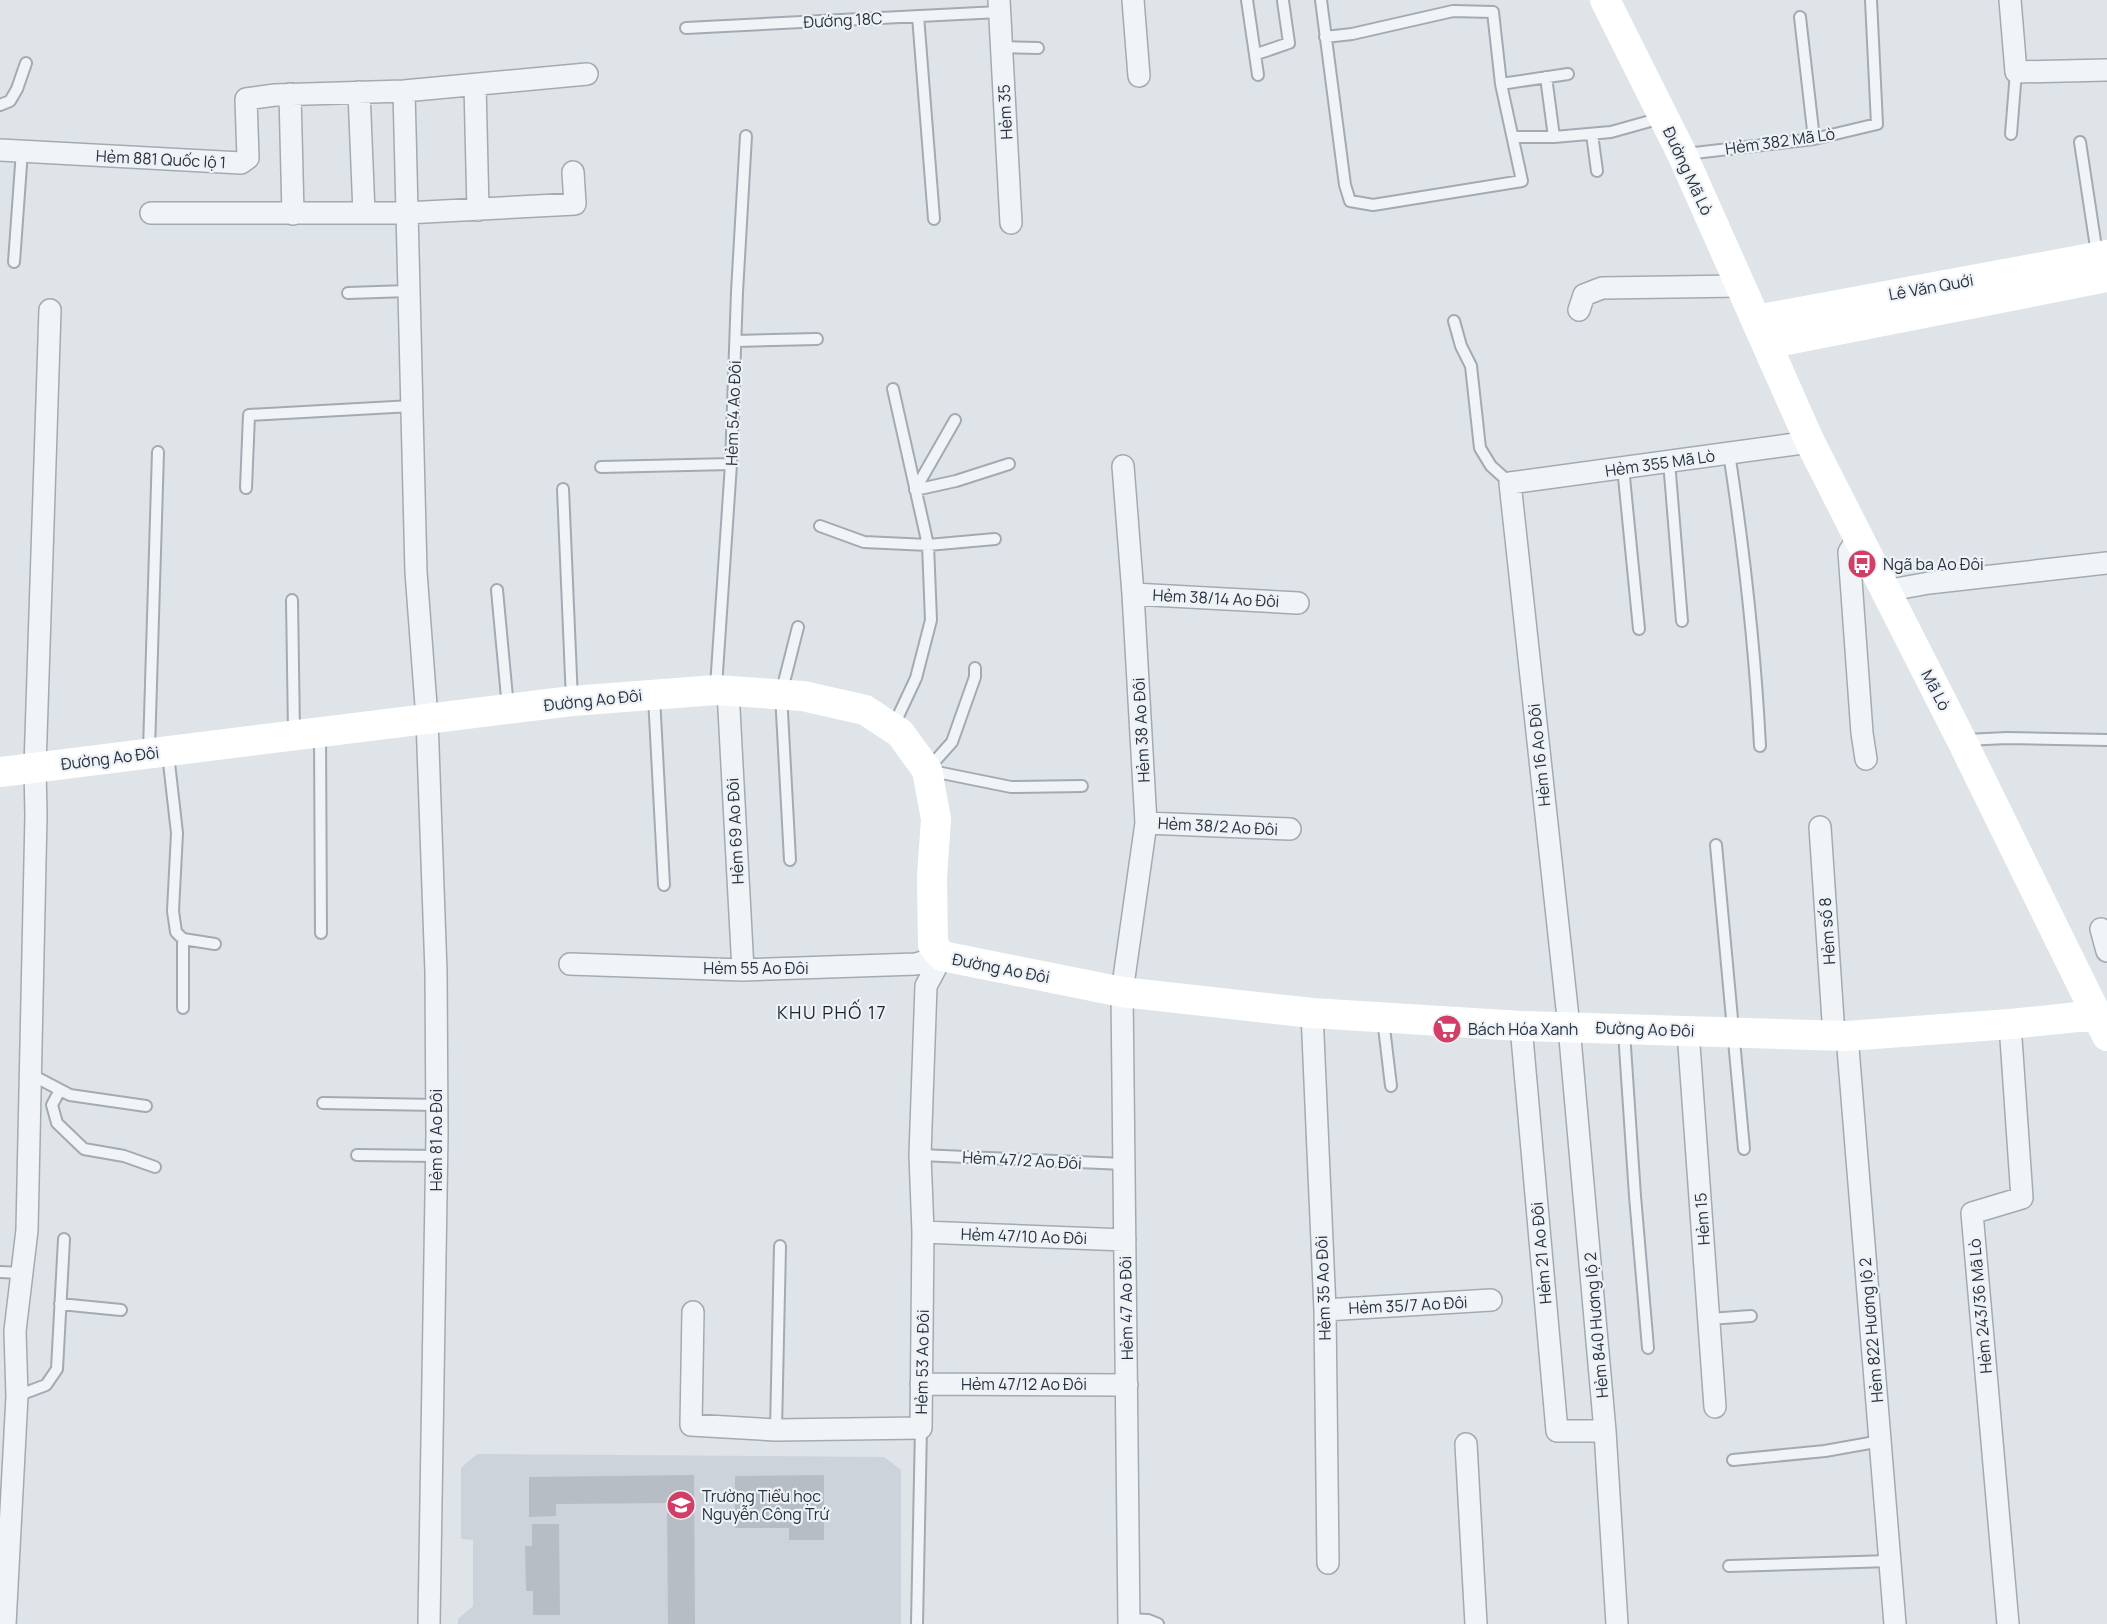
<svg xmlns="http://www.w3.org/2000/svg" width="2107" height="1624" viewBox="0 0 2107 1624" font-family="Manrope,sans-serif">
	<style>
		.built { fill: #ccd3da }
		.building { fill: #b6bdc5 }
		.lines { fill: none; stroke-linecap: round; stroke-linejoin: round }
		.lane-casing { stroke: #a3abb2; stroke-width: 14 }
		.street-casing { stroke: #a3abb2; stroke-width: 24 }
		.lane { stroke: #f1f4f7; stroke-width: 10 }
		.street { stroke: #f1f4f7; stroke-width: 21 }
		.secondary { stroke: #fff; stroke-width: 30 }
		.labels { text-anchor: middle; stroke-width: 4.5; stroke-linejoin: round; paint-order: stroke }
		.street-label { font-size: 16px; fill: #273340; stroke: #eef2f6 }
		.poi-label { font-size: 16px; fill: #273340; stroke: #eef2f6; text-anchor: start }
		.neighbourhood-label { font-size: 18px; letter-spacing: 1.5px; fill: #192431; stroke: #eef2f6 }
	</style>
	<rect width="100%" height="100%" fill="#dee4e8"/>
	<path class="built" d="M477,1454L884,1457L901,1470V1624H458V1619L473,1606V1540L461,1539V1468Z"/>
	<path class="building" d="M694,1475L695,1624H668L667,1503L556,1504V1516L529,1517V1477Z
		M824,1475V1540H789V1528H735V1476Z
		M532,1524H559L560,1615H533V1591H526L525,1546H532Z"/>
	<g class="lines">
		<g class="lane-casing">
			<path id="lane" d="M1247,0L1258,75
				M1321,0L1345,185L1350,201L1373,205L1522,181L1501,84L1493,12L1453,11L1352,34L1325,37
				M918,16L934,219
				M1800,17L1814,139
				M686,28L999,12
				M1001,47L1038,48
				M1257,54L1289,43L1283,1
				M1546,77L1554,137
				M1501,84L1568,74
				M0,105L10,101L17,89L26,63
				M1592,134L1597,171
				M2011,134L2016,72
				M1514,137H1554L1611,132L1661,118
				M2080,142L2097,254
				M1686,154L1814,139L1877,124L1871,0
				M14,262L22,151
				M348,293L408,291
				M1454,321L1461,346L1471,366L1480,448L1491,466L1510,483
				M736,341L817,339
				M893,389L928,545L931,620L916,678L894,725
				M1729,453C1744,550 1755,648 1760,746
				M1669,461L1682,621
				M601,467L731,464
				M1623,467L1639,629
				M246,488L249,415L412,406
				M563,489L572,700
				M915,490L956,481L1009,464
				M915,490L955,420
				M820,526L864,542L928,545L995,539
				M497,590L508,708
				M292,600L294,732
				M975,668V677L952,742L927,770L1011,787L1082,786
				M716,687L731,464L737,292L746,136
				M654,697L664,885
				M320,733L321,933
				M1965,740L2007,738L2107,740
				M149,750L158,452
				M168,754L177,833L173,911L176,932L183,939L215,944
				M1716,845L1744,1149
				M790,860L781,694L798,627
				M183,939V1008
				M1383,1019L1391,1086
				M1624,1032L1635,1196L1648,1348
				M30,1074L70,1095L146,1106
				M60,1090L52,1105L57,1123L84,1149L124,1156L155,1167
				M323,1103L436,1105
				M357,1155L436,1156
				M920,1155L1124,1164
				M0,1272L21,1273
				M60,1304L121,1310
				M1709,1319L1751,1316
				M17,1396L46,1385L57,1369L64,1239
				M776,1430L780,1246
				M1733,1460L1825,1451L1881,1441
				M1729,1566L1890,1561
				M1129,1619L1148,1620L1158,1624
				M917,1624L921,1428"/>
		</g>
		<g class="street-casing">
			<path id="street" d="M999,0L1011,223
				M1133,0L1139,76
				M2010,0L2016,72L2107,70
				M475,85L478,210
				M404,91L416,572L427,719L436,972L437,1134L429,1624
				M359,92L364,213
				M290,94L293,214
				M0,150L241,163L248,158L246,99L275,95L404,91L587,74
				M151,213H406L575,204L573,172
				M1579,310L1584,295L1602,288L1740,286
				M1123,466L1133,594L1146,823L1122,992L1129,1624
				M1858,538L1849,552L1862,733L1866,759
				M1885,591L1929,583L2107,563
				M1133,594L1298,603
				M728,691L743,970
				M1146,823L1290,829
				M1820,827L1834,1035
				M2101,929L2107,951
				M570,964L743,970L916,964L942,956
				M1312,1013L1325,1310L1328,1563
				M1521,1026L1557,1431H1605
				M1688,1031L1715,1407
				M1847,1036L1895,1624
				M923,1232L1125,1240
				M1325,1310L1491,1300
				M693,1312L691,1425L776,1430L921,1428L923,1232L920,1155L926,986L942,956
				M921,1384L1127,1385
				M1466,1444L1476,1624
				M5,1624L17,1396L15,1331L27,1230L36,815L35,767L50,310
				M1617,1624L1605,1431L1569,1027L1510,483L1810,442
				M2008,1624L1972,1213L2022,1198L2010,1024"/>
		</g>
		<use href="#lane" class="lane"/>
		<use href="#street" class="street"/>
		<path class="secondary" d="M1605,0L1682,154L1810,442L1962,741L2107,1036
			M1756,320L2107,255
			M1767,344L2107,277
			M0,772L572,701L716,690L803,696L865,710L900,733L927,770L936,819L932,877L933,945L942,956L1122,992L1312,1013L1521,1026L1847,1036L2010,1024L2097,1015"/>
	</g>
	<defs>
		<g id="bus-disc" transform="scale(1.5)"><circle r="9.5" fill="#d23f66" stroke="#eef2f6"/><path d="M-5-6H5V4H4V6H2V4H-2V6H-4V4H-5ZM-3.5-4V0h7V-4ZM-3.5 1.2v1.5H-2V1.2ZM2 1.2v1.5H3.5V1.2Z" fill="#fff"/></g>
		<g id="supermarket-disc" transform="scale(1.5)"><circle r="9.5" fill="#d23f66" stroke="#eef2f6"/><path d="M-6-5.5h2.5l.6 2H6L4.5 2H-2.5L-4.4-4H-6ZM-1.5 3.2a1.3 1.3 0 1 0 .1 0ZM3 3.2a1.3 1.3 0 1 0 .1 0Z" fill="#fff"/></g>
		<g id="school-disc" transform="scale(1.5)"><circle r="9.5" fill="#d23f66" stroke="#eef2f6"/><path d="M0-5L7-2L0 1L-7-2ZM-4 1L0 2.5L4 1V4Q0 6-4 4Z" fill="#fff"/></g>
	</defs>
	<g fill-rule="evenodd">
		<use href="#bus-disc" x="1862" y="564"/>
		<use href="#supermarket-disc" x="1447" y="1029"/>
		<use href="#school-disc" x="681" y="1505"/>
	</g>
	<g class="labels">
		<g class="street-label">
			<text transform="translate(843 20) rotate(-3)" y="6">Đướng 18C</text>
			<text transform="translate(1005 112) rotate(-93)" y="6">Hẻm 35</text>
			<text transform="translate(1780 141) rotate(-8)" y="6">Hẻm 382 Mã Lò</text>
			<text transform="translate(161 159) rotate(3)" y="6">Hẻm 881 Quốc lộ 1</text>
			<text transform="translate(1688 171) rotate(65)" y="6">Đường Mã Lò</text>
			<text transform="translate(1931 287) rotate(-10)" y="6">Lê Văn Quới</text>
			<text transform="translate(733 413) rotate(-88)" y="6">Hẻm 54 Ao Đôi</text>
			<text transform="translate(1660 463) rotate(-8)" y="6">Hẻm 355 Mã Lò</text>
			<text transform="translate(1216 598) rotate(3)" y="6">Hẻm 38/14 Ao Đôi</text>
			<text transform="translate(1936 690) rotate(63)" y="6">Mã Lò</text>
			<text transform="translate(593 700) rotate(-6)" y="6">Đường Ao Đôi</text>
			<text transform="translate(1141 730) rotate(-93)" y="6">Hẻm 38 Ao Đôi</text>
			<text transform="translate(1539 755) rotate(-96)" y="6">Hẻm 16 Ao Đôi</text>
			<text transform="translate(110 758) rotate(-7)" y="6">Đường Ao Đôi</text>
			<text transform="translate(1218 826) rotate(3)" y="6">Hẻm 38/2 Ao Đôi</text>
			<text transform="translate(735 831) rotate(-93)" y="6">Hẻm 69 Ao Đôi</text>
			<text transform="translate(1827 931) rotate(-94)" y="6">Hẻm số 8</text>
			<text x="756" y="974">Hẻm 55 Ao Đôi</text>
			<text transform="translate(1001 968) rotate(11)" y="6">Đường Ao Đôi</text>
			<text transform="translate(1645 1029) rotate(2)" y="6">Đường Ao Đôi</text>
			<text transform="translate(436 1140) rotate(-90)" y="6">Hẻm 81 Ao Đôi</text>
			<text transform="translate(1022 1160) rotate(3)" y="6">Hẻm 47/2 Ao Đôi</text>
			<text transform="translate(1702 1219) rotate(-94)" y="6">Hẻm 15</text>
			<text transform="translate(1024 1236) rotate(2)" y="6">Hẻm 47/10 Ao Đôi</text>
			<text transform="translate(1541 1253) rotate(-95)" y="6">Hẻm 21 Ao Đôi</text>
			<text transform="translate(1323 1288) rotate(-92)" y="6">Hẻm 35 Ao Đôi</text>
			<text transform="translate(1408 1305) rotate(-3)" y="6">Hẻm 35/7 Ao Đôi</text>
			<text transform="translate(1980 1306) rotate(-95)" y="6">Hẻm 243/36 Mã Lò</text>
			<text transform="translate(1126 1308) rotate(-91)" y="6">Hẻm 47 Ao Đôi</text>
			<text transform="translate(1596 1325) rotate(-95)" y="6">Hẻm 840 Hương lộ 2</text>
			<text transform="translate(1871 1330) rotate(-95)" y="6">Hẻm 822 Hương lộ 2</text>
			<text transform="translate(922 1362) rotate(-89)" y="6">Hẻm 53 Ao Đôi</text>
			<text x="1024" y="1390">Hẻm 47/12 Ao Đôi</text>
		</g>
		<g class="poi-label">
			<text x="1883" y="570">Ngã ba Ao Đôi</text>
			<text x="1468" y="1035">Bách Hóa Xanh</text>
			<text x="702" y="1502">Trường Tiểu học<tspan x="702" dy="18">Nguyễn Công Trứ</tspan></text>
		</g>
		<g class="neighbourhood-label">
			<text x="832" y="1019">KHU PHỐ 17</text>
		</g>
	</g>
</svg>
